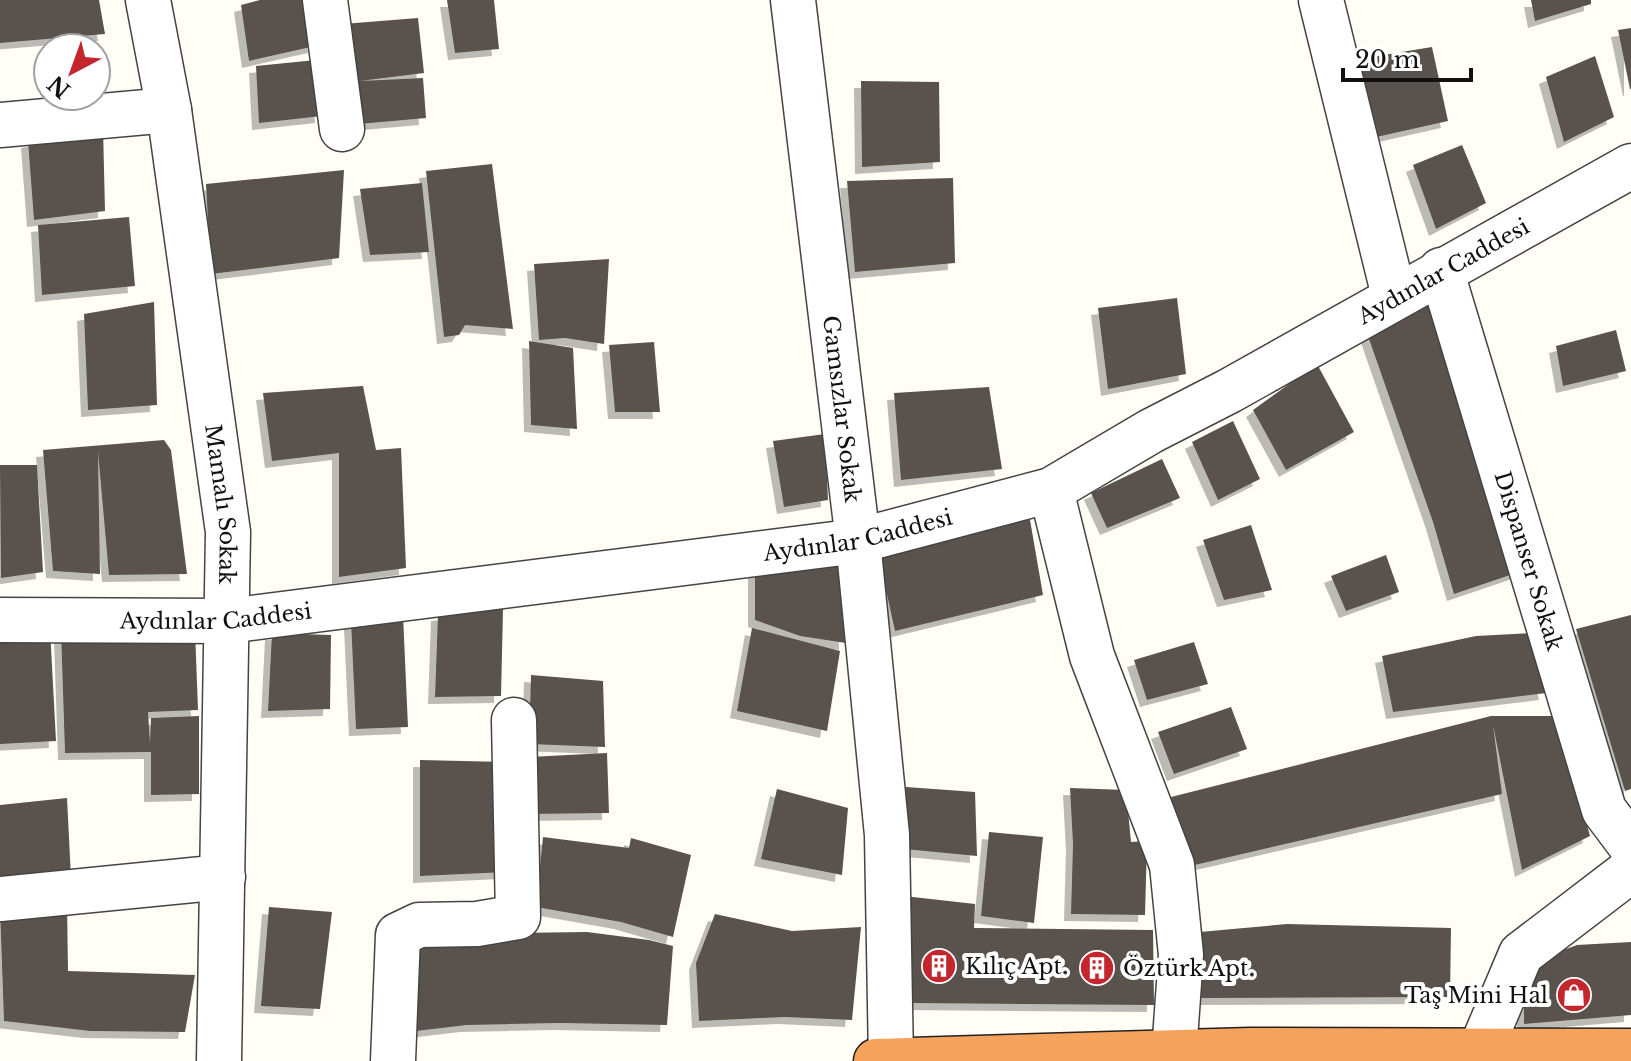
<svg xmlns="http://www.w3.org/2000/svg" width="1631" height="1061" viewBox="0 0 1631 1061" font-family="'Libre Baskerville',serif">
	<style>
		.building { fill: #5a524d; filter: url(#shadow) }
		.lines { fill: none; stroke-linecap: round; stroke-linejoin: round }
		.minor-casing { stroke: #444; stroke-width: 47 }
		.highway-casing { stroke: #222; stroke-width: 47 }
		.minor { stroke: #fff; stroke-width: 44 }
		.highway { stroke: #f5a25d; stroke-width: 44 }
		.labels { text-anchor: middle; stroke-width: 8; stroke-linejoin: round; paint-order: stroke }
		.street-label { font-size: 22px; fill: #111; stroke: #fff }
		.poi-label { font-size: 22px; fill: #111; stroke: #fff; text-anchor: start }
	</style>
	<defs>
		<filter id="shadow"><feDropShadow dx="-7" dy="7" stdDeviation="0" flood-color="#0004"/></filter>
	</defs>
	<rect width="100%" height="100%" fill="#fffdf5"/>
	<path class="building" d="M0,0H99L105,34L0,43Z
		M260,0H308L315,46L249,61L241,5Z
		M447,0H494L499,49L455,53Z
		M1531,0H1591V4L1535,21Z
		M418,18L424,73L360,81L423,78L426,118L359,124L343,24Z
		M1631,28V89H1630L1618,30Z
		M1432,47L1448,121L1372,138L1353,60Z
		M1595,56L1614,117L1564,142L1546,77Z
		M316,60L322,116L259,123L256,66Z
		M861,81L939,82L940,162L862,167Z
		M103,128L105,211L34,220L28,141Z
		M1462,145L1486,203L1436,229L1413,165Z
		M492,164L513,329L465,325L459,335L444,337L426,171Z
		M344,170L339,258L211,274L206,184Z
		M953,178L955,263L855,272L847,181Z
		M422,183L429,252L370,255L360,189Z
		M129,217L135,286L42,295L38,225Z
		M609,259L604,344L565,338L539,340L534,264Z
		M1427,294L1519,572L1454,594L1433,522L1368,336Z
		M1177,298L1186,374L1108,389L1098,308Z
		M154,302L157,405L88,410L84,314Z
		M1616,330L1626,371L1563,386L1556,346Z
		M529,341L573,348L577,429L531,425Z
		M654,342L660,412H615L609,345Z
		M1317,364L1354,432L1286,470L1253,410Z
		M363,386L376,450L401,448L406,568L339,577V453L272,461L263,393Z
		M989,387L1002,469L901,480L894,393Z
		M1233,421L1260,479L1218,500L1192,442Z
		M825,434L828,500L784,507L773,441Z
		M164,440L171,450L187,574L109,575L98,452L100,574L53,571L43,450Z
		M1162,459L1180,498L1107,528L1091,493Z
		M0,465H37L43,572L1,578Z
		M1029,514L1043,595L895,631L877,549Z
		M1251,525L1272,590L1224,600L1203,540Z
		M843,554L846,643L800,636L755,620V565Z
		M1386,555L1399,592L1346,611L1331,576Z
		M503,609L501,696L435,697L438,614Z
		M403,615L408,727L356,729L351,621Z
		M1631,615V789L1625,791L1576,629Z
		M0,628L50,629L56,741L0,744Z
		M752,628L840,651L827,731L737,711Z
		M61,630H195L198,710L148,712L150,743L151,718L199,716V794L151,795V752L65,753Z
		M272,633L331,635L330,709L268,711Z
		M1533,633L1546,693L1393,712L1382,656L1476,636Z
		M1194,642L1208,684L1147,700L1134,660Z
		M531,675L603,681L605,747L529,744Z
		M1231,707L1247,749L1174,774L1158,732Z
		M1491,716H1558L1590,836L1522,870L1493,725L1502,794L1186,867L1171,797Z
		M607,753L609,813L529,814V757Z
		M420,760L505,762L507,872L420,876Z
		M906,787L975,792L977,856L904,849Z
		M1070,788L1126,790L1131,842L1147,841L1145,915L1071,914L1073,844Z
		M777,789L848,808L842,875L761,859Z
		M67,798L71,878L0,885V805Z
		M989,832L1043,837L1034,923L981,916Z
		M543,837L629,848L631,838L691,855L673,937L621,922L536,907Z
		M904,896L975,904L974,928L1153,930L1154,1005L905,1003Z
		M67,903L68,971L195,975L185,1032L90,1031L4,1021L0,908Z
		M269,907L332,912L320,1009L261,1006Z
		M715,914L792,931L861,927L852,1020L785,1017L699,1021L696,963Z
		M1287,924L1451,928L1450,997L1199,998L1200,932Z
		M587,932L649,940L673,946L667,1025L560,1023L467,1025L416,1031L412,939L513,933Z
		M1631,942V1015L1524,1024V965L1577,945Z"/>
	<g class="lines">
		<g class="minor-casing">
			<g id="minor">
				<path id="s1" d="M148,0L169,110L228,532L219,1061"/>
				<path d="M325,0L342,129"/>
				<path id="s2" d="M793,0L858,541L887,835L891,1061"/>
				<path d="M1321,0L1394,296"/>
				<path d="M0,125L169,110"/>
				<path id="s3" d="M1441,270L1604,810L1631,846"/>
				<path d="M1051,490L1092,656L1172,865L1181,955L1174,1053"/>
				<path id="s4" d="M0,620L227,621L858,541L1051,490L1151,431L1229,391L1631,166"/>
				<path d="M0,899L223,877"/>
				<path d="M393,1061L398,935L419,925L477,924L518,917L514,720"/>
				<path d="M1481,1061L1480,1051L1521,954L1631,870"/>
			</g>
		</g>
		<g class="highway-casing">
			<path id="highway" d="M876,1061L1250,1050L1631,1051"/>
		</g>
		<use href="#minor" class="minor"/>
		<use href="#highway" class="highway"/>
	</g>
	<defs>
		<g id="building-disc" transform="scale(1.8)"><circle r="9.5" fill="#c4262e" stroke="#fff"/><path d="M-4-6H4V6H1V3H-1V6H-4ZM-2.5-4.3h1.7v1.8h-1.7ZM.8-4.3h1.7v1.8H.8ZM-2.5-1h1.7V.8h-1.7ZM.8-1h1.7V.8H.8Z" fill="#fff"/></g>
		<g id="shop-disc" transform="scale(1.8)"><circle r="9.5" fill="#c4262e" stroke="#fff"/><path d="M-5-2.5h2.3a2.7 3.5 0 0 1 5.4 0H5L5.5 6h-11ZM-1.5-2.5h3a1.5 2.3 0 0 0-3 0Z" fill="#fff"/></g>
	</defs>
	<g fill-rule="evenodd">
		<use href="#building-disc" x="939" y="966"/>
		<use href="#building-disc" x="1097" y="968"/>
		<use href="#shop-disc" x="1574" y="995"/>
	</g>
	<g class="labels">
		<g class="street-label">
			<text dy="8" stroke="none"><textPath href="#s4" startOffset="1512">Aydınlar Caddesi</textPath></text>
			<text dy="8" stroke="none"><textPath href="#s2" startOffset="412">Gamsızlar Sokak</textPath></text>
			<text dy="8" stroke="none"><textPath href="#s1" startOffset="510">Mamalı Sokak</textPath></text>
			<text dy="8" stroke="none"><textPath href="#s4" startOffset="864">Aydınlar Caddesi</textPath></text>
			<text dy="8" stroke="none"><textPath href="#s3" startOffset="304">Dispanser Sokak</textPath></text>
			<text dy="8" stroke="none"><textPath href="#s4" startOffset="216">Aydınlar Caddesi</textPath></text>
		</g>
		<g class="poi-label">
			<text x="965" y="974">Kılıç Apt.</text>
			<text x="1123" y="976">Öztürk Apt.</text>
			<text x="1548" y="1003" text-anchor="end">Taş Mini Hal</text>
		</g>
	</g>
	<g transform="translate(72 72) rotate(221)"><circle r="38" fill="#ffffff" stroke="#a0a0a0" stroke-width="2"/>
	<path d="M0-6L14 30L0 20L-14 30Z" fill="#c4262e"/>
	<text y="-12" font-size="22" font-weight="bold" text-anchor="middle" fill="#111111">N</text>
	</g>
	<path d="M1343 68v12h128v-12" fill="none" stroke="#111111" stroke-width="4"/>
	<text x="1355" y="68" font-size="24" fill="#111111" stroke="#ffffff" stroke-width="6" paint-order="stroke">20 m</text>
</svg>
